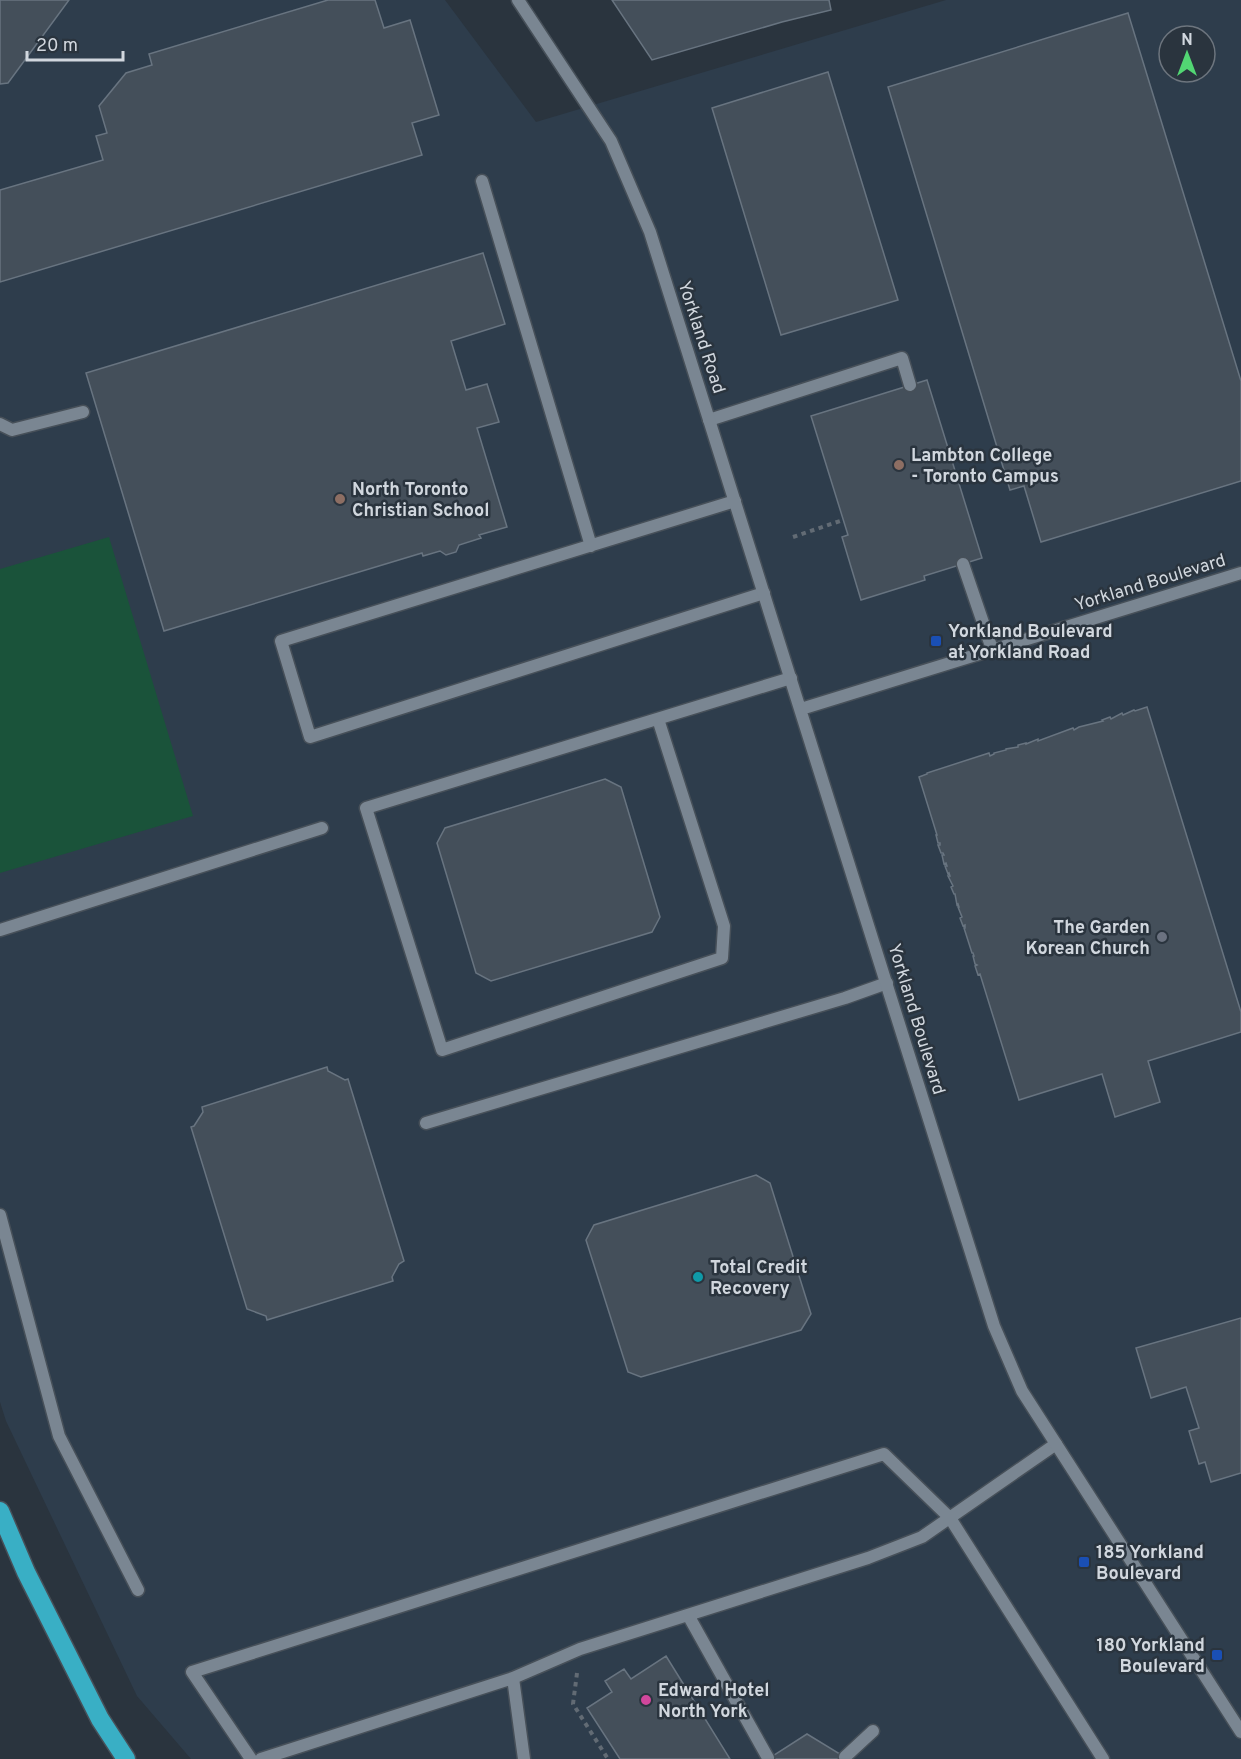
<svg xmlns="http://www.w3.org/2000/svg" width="1241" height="1759" viewBox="0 0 1241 1759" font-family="Overpass,sans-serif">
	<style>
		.built { fill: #2e3d4c; fill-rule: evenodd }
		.green { fill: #1a533a }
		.building { fill: #444f5a; stroke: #687480; stroke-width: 1.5 }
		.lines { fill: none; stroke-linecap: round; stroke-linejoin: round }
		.lane-casing { stroke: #475059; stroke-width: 15 }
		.street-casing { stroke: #475059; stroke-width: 15 }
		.highway-casing { stroke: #475059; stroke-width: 21 }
		.path { stroke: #626b74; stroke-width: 4; stroke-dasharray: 4.5 4.5; stroke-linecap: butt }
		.lane { stroke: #7a8692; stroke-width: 12 }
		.street { stroke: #7a8692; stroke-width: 12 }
		.highway { stroke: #39afc5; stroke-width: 18 }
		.education-dot { fill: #8d6e63; stroke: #2a343e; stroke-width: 2 }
		.transit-dot { fill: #1a4fb4; stroke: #2a343e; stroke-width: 2 }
		.worship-dot { fill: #6b7280; stroke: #2a343e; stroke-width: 2 }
		.culture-dot { fill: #0f9aa8; stroke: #2a343e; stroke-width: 2 }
		.hotel-dot { fill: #d1479c; stroke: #2a343e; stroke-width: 2 }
		.labels { text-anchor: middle; stroke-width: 5; stroke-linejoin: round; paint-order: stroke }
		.street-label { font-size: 18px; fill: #d1d7de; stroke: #2a343e }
		.poi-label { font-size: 18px; font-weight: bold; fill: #d1d7de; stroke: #2a343e; text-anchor: start }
	</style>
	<rect width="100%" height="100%" fill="#2a343e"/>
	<path class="built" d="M0,0H445L536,122L946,0H1241V1759H191L137,1696L6,1421L0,1402ZM1169,36H1205V72H1169Z"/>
	<path class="green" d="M109,537L193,816L0,873V569Z"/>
	<path class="building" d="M0,0H69L8,83L0,84Z
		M328,0H375L384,28L410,20L439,115L412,123L422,155L0,282V190L103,160L96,136L107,133L99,106L126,73L152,65L149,54Z
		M612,0H829L831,10L782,22L652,60Z
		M1128,13L1241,381V481L1041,542L1024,486L1010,490L888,87Z
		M828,72L898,300L781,335L712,108Z
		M483,253L505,324L451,341L466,390L487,384L499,422L477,428L507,527L479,535L481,538L459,545L456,552L446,555L440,551L423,556L422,553L164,631L86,373Z
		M927,380L982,558L924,576L925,580L861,600L842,537L848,535L811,416Z
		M1147,707L1241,1012V1032L1148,1061L1160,1102L1115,1117L1102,1074L1019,1100L980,974L978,975L975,966L977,965L975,964L973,956H974L973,953H972L964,928H965V925L963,926L960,918L962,917L958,907H959L958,904L957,905L955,894H954L951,887L953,886L948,876H950L949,873L948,874L945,866H947L946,863L944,864L942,855H944L943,853H941L938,845H940V843H938L936,835H937L919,777L927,774V773L989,753L990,756L994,754V753L1006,750V749L1018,747V745L1026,743V744L1038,739V741L1073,728L1074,730L1079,727L1103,721L1102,720L1110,717L1111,719L1122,713L1123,715L1134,710L1135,711Z
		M605,779L621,787L660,917L652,932L491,981L476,973L437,843L445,828Z
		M327,1067L328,1071L345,1080L348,1079L404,1261L399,1264L392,1277L393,1281L267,1320L266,1316L247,1309L191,1127L194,1126L203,1112L202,1107Z
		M756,1175L770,1183L811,1314L801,1330L641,1377L628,1372L586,1240L594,1225Z
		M1241,1318V1473L1211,1482L1205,1462L1199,1464L1189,1431L1199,1428L1186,1387L1151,1398L1136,1348Z
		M666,1656L730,1759H620L587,1708L612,1692L605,1681L624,1669L631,1679Z
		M807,1734L848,1759H768Z"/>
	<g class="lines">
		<g class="lane-casing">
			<path id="lane" d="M482,181L591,546
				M709,420L902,358L910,385
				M0,424L12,430L83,412
				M735,501L281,641L310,737L764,593
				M963,564L992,649
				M658,719L724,926L722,958L442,1050L366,808C508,765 650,722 791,678
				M0,930L322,828
				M426,1123L845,998L887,983
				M0,1215L59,1436L138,1590
				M688,1615L768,1758
				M513,1678L524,1759
				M845,1757L873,1731
				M251,1759L192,1672L884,1454L950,1518L1103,1759
				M261,1759L513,1678L580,1649L868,1558L922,1537L1056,1444"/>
		</g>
		<g class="street-casing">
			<path id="street" d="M518,0L611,141L650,232L994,1326L1022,1391L1241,1732
				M801,709L1241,573"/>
		</g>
		<g class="highway-casing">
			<path id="highway" d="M0,1511L26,1572L100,1719L126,1759"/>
		</g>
		<path class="path" d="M793,537L840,521
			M577,1673L573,1704L608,1759"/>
		<use href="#lane" class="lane"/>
		<use href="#street" class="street"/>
		<use href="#highway" class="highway"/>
	</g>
	<g class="education-dot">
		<circle cx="899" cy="465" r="6"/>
		<circle cx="340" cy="499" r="6"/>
	</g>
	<g class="transit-dot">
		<rect x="930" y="635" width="12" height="12" rx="3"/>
		<rect x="1078" y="1556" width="12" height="12" rx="3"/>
		<rect x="1211" y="1649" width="12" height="12" rx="3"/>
	</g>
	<circle class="worship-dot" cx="1162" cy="937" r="6"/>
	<circle class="culture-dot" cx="698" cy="1277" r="6"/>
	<circle class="hotel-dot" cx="646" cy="1700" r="6"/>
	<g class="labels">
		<g class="street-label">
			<text transform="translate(702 337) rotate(72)" y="6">Yorkland Road</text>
			<text transform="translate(1150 582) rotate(-17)" y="6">Yorkland Boulevard</text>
			<text transform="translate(917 1019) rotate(73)" y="6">Yorkland Boulevard</text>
		</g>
		<g class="poi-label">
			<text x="911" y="461">Lambton College<tspan x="911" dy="21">- Toronto Campus</tspan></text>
			<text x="352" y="495">North Toronto<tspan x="352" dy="21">Christian School</tspan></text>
			<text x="948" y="637">Yorkland Boulevard<tspan x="948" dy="21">at Yorkland Road</tspan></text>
			<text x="1150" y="933" text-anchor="end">The Garden<tspan x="1150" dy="21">Korean Church</tspan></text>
			<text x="710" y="1273">Total Credit<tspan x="710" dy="21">Recovery</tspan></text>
			<text x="1096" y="1558">185 Yorkland<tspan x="1096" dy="21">Boulevard</tspan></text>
			<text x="1205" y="1651" text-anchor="end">180 Yorkland<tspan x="1205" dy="21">Boulevard</tspan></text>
			<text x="658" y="1696">Edward Hotel<tspan x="658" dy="21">North York</tspan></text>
		</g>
	</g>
	<g transform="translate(1187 54)"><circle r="28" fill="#2a343e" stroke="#6d757e" stroke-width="1.5"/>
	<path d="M0-4.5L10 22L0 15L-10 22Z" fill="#52d673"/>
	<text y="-9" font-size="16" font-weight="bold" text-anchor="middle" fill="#d1d7de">N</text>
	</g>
	<path d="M27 51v9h96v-9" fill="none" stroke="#d1d7de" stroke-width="3"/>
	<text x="36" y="51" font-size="18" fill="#d1d7de" stroke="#2a343e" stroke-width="4.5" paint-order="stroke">20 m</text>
</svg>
